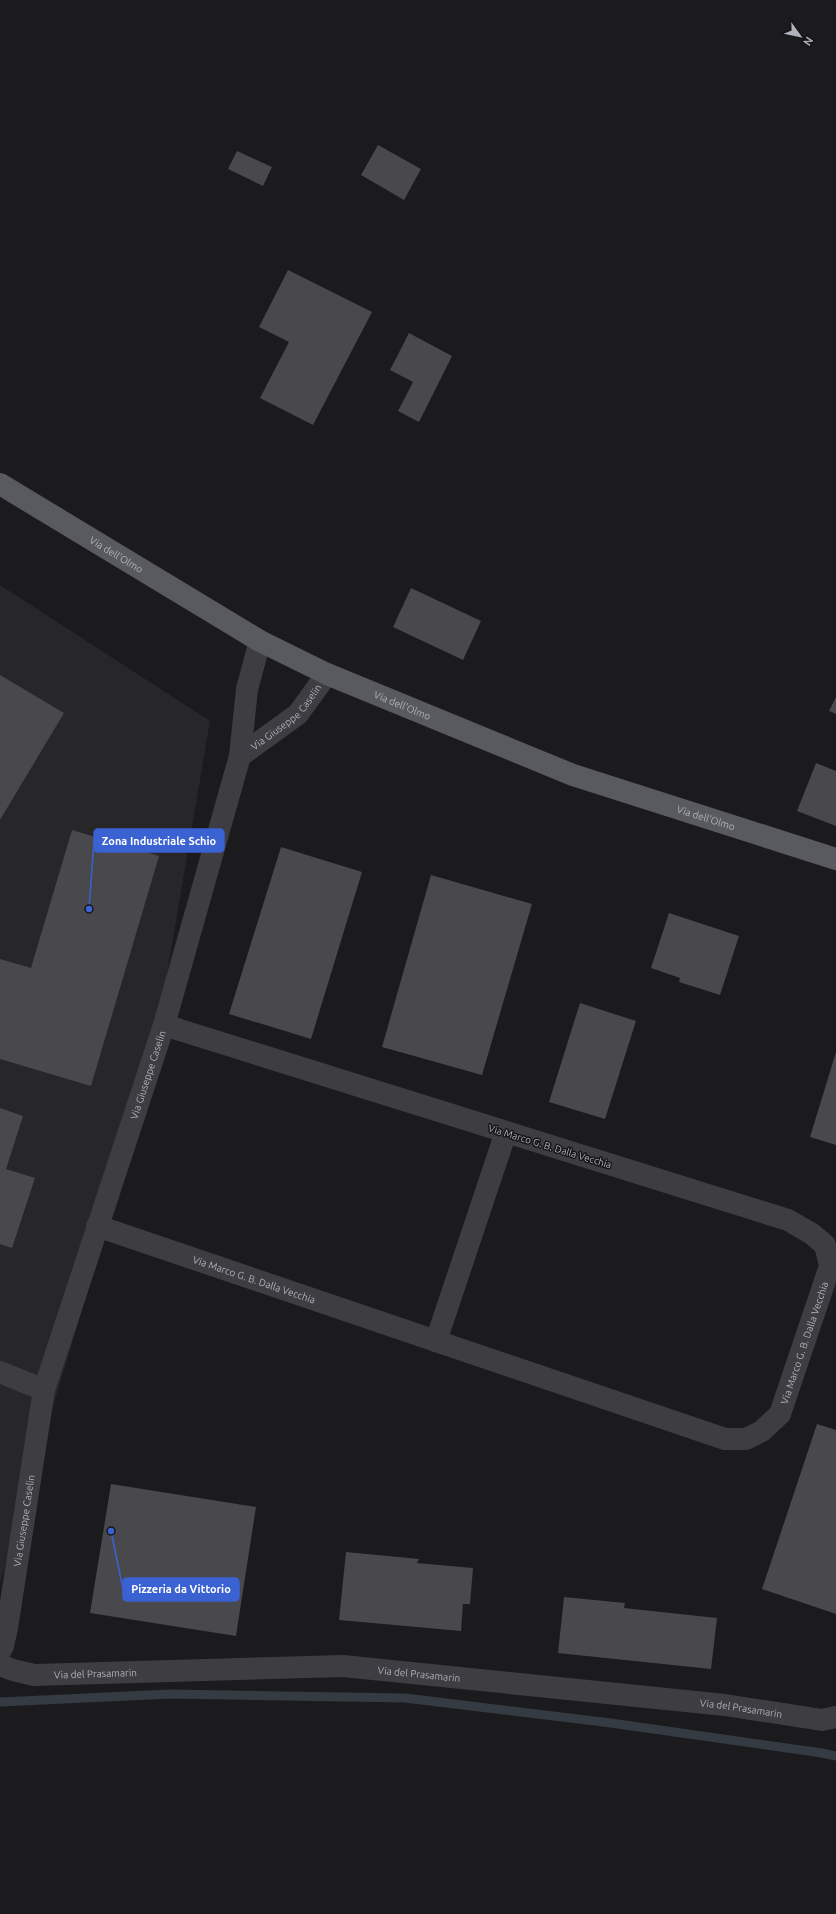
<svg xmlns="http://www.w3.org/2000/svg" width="836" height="1914" viewBox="0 0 836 1914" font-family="Ubuntu,sans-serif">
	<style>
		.built { fill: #27272a }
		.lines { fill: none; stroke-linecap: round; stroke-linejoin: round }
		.stream { stroke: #343b42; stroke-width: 9 }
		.building { fill: #48484d }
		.minor { stroke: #3d3d42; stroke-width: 22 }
		.major { stroke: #595a60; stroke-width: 22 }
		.labels { text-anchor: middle; stroke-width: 3; stroke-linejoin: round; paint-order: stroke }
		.street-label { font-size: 10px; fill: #afb2bb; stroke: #161618 }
		.leader { fill: none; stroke: #3a62d2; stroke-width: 1.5 }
		.callout-dot { fill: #3a62d2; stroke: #161618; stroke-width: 1.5 }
		.callout { fill: #3a62d2; stroke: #3a62d2; stroke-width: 1.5 }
		.callout-label { font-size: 11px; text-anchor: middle; font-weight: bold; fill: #fff }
	</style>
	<rect width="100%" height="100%" fill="#1b1b1d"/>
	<path class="built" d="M0,585L210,721L146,1098L0,1583Z"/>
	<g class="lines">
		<path class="stream" d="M0,1702L171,1694L405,1698L611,1723L822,1753L836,1756"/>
	</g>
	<path class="building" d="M378,145L421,169L404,200L361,175Z
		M237,151L272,167L263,186L228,169Z
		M288,270L372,312L313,425L260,398L289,342L259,327Z
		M409,333L452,356L419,422L398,411L413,382L390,370Z
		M411,588L481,621L463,660L393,627Z
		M0,675L64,713L0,820Z
		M836,697V714L829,711Z
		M816,763L836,771V826L797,811Z
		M72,830L159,856L91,1086L0,1059V959L31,968Z
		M281,847L362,872L311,1039L229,1014Z
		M431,875L532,904L482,1075L382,1047Z
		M669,913L739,936L720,995L679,982L680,978L651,968Z
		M580,1003L636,1021L605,1119L549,1102Z
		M836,1052V1145L810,1137Z
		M0,1108L23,1116L6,1169L35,1178L12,1248L0,1244Z
		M817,1424L836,1430V1614L762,1589Z
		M111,1484L256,1507L236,1636L90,1613Z
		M346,1552L419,1559L417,1563L473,1568L470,1604H463L461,1631L339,1620Z
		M564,1597L625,1603L624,1608L717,1618L711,1669L558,1653Z"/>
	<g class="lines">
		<g class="minor">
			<path id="s1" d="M240,756L298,714L327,674"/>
			<path id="s2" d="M97,1226L725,1439H746L762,1431L780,1414L830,1266L825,1245L812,1234L788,1220L164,1025"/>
			<path d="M436,1341L506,1132"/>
			<path d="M0,1372L44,1390"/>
			<path id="s3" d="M0,1651L3,1646L7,1628L44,1390L164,1025L240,756L247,689L260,641"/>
			<path id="s4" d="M0,1665L13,1670L34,1675L343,1666L725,1705L822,1720L836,1717"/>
		</g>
		<path class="major" id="s5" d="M0,484L260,641L327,674L573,775L836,859"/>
	</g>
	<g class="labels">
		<g class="street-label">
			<text dy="4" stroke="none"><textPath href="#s5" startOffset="136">Via dell'Olmo</textPath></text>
			<text dy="4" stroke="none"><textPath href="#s5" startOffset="460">Via dell'Olmo</textPath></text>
			<text dy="4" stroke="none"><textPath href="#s1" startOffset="61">Via Giuseppe Caselin</textPath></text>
			<text dy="4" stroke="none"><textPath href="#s5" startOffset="784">Via dell'Olmo</textPath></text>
			<text dy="4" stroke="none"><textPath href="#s3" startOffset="597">Via Giuseppe Caselin</textPath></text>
			<text transform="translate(550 1146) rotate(17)" y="4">Via Marco G. B. Dalla Vecchia</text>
			<text dy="4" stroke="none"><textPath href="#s2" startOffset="166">Via Marco G. B. Dalla Vecchia</textPath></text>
			<text dy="4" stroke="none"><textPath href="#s2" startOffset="802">Via Marco G. B. Dalla Vecchia</textPath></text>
			<text dy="4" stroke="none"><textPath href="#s3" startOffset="133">Via Giuseppe Caselin</textPath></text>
			<text dy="4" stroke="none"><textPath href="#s4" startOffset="97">Via del Prasamarin</textPath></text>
			<text dy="4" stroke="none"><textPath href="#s4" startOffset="421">Via del Prasamarin</textPath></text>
			<text dy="4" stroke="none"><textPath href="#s4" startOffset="745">Via del Prasamarin</textPath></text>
		</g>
	</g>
	<path class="leader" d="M89 909L94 841M111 1531L123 1589"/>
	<g class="callout-dot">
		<circle cx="89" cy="909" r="4"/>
		<circle cx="111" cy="1531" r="4"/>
	</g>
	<g class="callout">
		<rect x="94" y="829" width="130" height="23" rx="4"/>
		<rect x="123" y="1578" width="116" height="23" rx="4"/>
	</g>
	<g class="callout-label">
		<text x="159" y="845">Zona Industriale Schio</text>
		<text x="181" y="1593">Pizzeria da Vittorio</text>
	</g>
	<g transform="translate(800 36) rotate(123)" stroke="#161618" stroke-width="3" paint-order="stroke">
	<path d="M0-3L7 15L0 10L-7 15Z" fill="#afb2bb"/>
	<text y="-6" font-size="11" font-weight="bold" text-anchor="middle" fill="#afb2bb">N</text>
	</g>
</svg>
